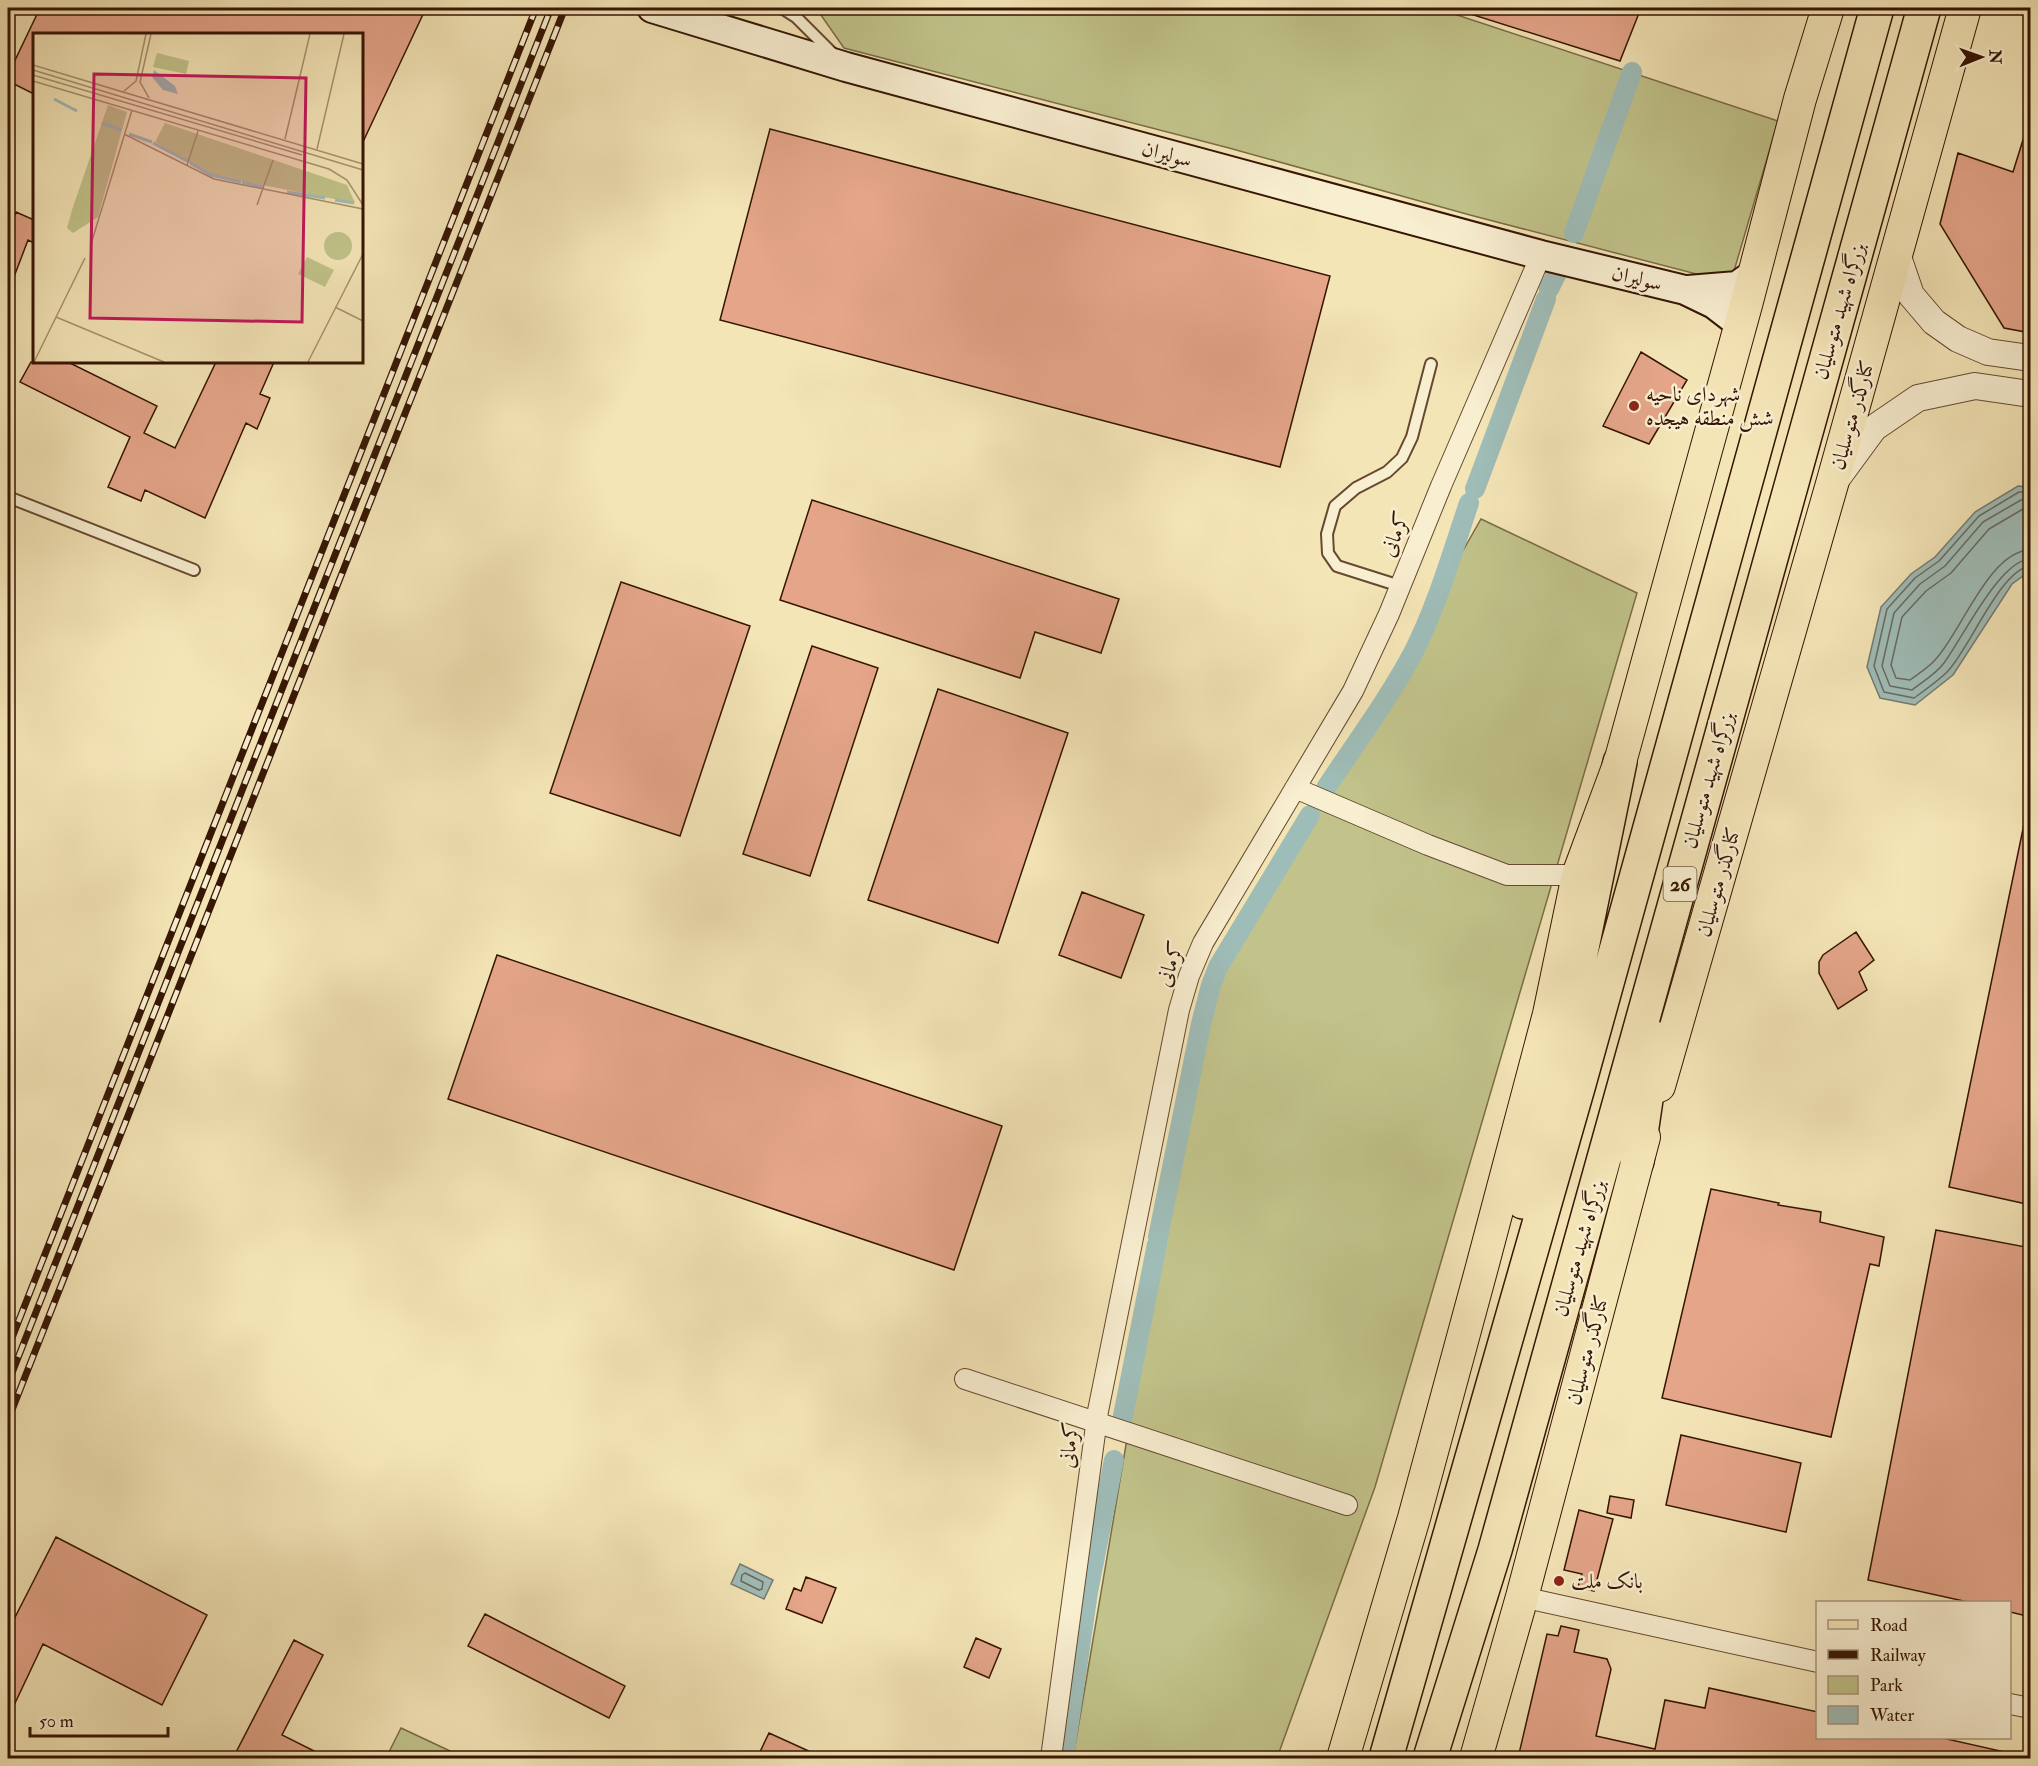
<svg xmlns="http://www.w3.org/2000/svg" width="2038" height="1766" viewBox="0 0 2038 1766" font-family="'IM FELL Double Pica',Amiri,serif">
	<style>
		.green { fill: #c1c38a; stroke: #7b6c46; stroke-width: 1.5 }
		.water { fill: #9fbdb8; stroke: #757a70; stroke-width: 1.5 }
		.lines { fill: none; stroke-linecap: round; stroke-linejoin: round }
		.shore { stroke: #6a695e; stroke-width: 1.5 }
		.canal { stroke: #9fbdb8; stroke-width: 20 }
		.building { fill: #e4a589; stroke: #351503; stroke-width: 1.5 }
		.service-casing { stroke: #654930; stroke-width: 14 }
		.minor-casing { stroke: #654930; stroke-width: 22 }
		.tertiary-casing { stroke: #654930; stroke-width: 28 }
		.secondary-casing { stroke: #351503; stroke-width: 32 }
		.primary-casing { stroke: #351503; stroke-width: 34 }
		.trunk-casing { stroke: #351503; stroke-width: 36 }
		.service { stroke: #f8eed0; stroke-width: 10 }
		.minor { stroke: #f8eed0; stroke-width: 20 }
		.tertiary { stroke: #f8eed0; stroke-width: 26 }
		.secondary { stroke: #f8eed0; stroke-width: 28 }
		.primary { stroke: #f4e5b7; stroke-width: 32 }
		.trunk { stroke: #f4e5b7; stroke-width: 33 }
		.rail-casing { stroke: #351503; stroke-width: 7 }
		.rail { stroke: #f8eed0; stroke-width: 4.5; stroke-dasharray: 14; stroke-linecap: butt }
		.poi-dot { fill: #8f2418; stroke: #f8eed0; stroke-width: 2 }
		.labels { text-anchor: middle; stroke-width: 5; stroke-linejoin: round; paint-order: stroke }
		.shield { fill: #f8eed0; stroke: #705640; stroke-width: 1.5 }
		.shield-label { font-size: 20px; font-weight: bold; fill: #351503 }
		.street-label { font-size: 21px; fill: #351503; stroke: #f8eed0 }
		.poi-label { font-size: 21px; fill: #351503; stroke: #f8eed0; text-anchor: start }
		.inset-river { fill: none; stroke: #9fbdb8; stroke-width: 3 }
		.inset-road { fill: none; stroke: #a8926f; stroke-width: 1.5 }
		.view { fill: #c2185b; fill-opacity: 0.15; stroke: #c2185b; stroke-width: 3 }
		.inset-edge { fill: none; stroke: #351503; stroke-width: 3 }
	</style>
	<rect width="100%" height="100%" fill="#f4e5b7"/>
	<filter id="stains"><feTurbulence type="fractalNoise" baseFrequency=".00333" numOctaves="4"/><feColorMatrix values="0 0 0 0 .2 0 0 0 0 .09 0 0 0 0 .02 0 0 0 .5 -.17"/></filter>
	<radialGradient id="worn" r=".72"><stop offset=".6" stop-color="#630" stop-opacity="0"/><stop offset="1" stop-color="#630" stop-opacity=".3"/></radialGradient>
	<path class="green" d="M816,8H1436L1778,121L1734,271L1723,281L1470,215L1229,148L844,48Z
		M1481,519L1637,593L1375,1487L1277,1758H1073L1127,1439L1216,984Z
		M401,1728L465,1758H386Z"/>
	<path class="water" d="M2018,486L2030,487V571L2012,584L1953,675L1915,705L1880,698L1867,667L1881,607L1911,574L1935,557L1975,512Z
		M740,1564L773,1580L764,1599L731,1584Z"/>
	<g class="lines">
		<path class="shore" d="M2030,492H2019L1979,516L1939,561L1915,578L1887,609L1874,666L1884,692L1914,698C1925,690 1938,681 1947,672C1969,650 2000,570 2030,566
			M2030,500H2021L1983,522L1945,566L1920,584L1894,613L1882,666L1890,686L1912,690C1922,682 1936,674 1944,663C1962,639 2000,560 2030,559
			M2030,509H2023L1989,529L1951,573L1926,591L1902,617L1891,665L1896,678L1910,680C1918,674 1928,668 1935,660C1961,633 1989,551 2030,550
			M745,1573L763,1582L762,1589L759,1590L741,1581L742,1575Z"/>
		<path class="canal" d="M1574,233L1632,72
			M1549,289L1557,273
			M1475,489L1546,299
			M1326,788C1355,744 1388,700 1413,653C1437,606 1452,553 1469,503
			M1158,1237L1201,1024L1211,985L1218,967L1310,815
			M1120,1431L1157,1244
			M1064,1758L1088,1592L1114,1460"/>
	</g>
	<path class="building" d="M40,8H426L362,144V34H34V94L8,81V75Z
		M1462,8H1641L1620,61L1461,11Z
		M2027,127L2031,128V333L2004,328L1940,224L1958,153L2013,172Z
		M770,129L1330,276L1280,467L720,320Z
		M16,212L34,220V243L28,240L9,290L8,289V232Z
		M1641,352L1687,380L1649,444L1603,426Z
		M31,362H68L157,406L144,433L175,448L216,362H274L260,394L270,398L257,429L246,423L205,518L145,490L141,501L108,487L130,437L20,382Z
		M812,500L1119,599L1101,653L1035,632L1020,678L780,600Z
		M621,582L750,626L680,836L550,793Z
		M812,646L878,668L810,876L743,854Z
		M938,689L1068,733L998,943L868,900Z
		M2024,824L2031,825V1205L1949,1187Z
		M1082,892L1144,915L1121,978L1059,955Z
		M1856,932L1874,960L1859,972L1867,990L1838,1009L1819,973V962L1823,955Z
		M497,955L1002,1126L954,1270L448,1099Z
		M1711,1189L1779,1203L1778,1205L1821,1212L1820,1222L1884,1237L1879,1266L1870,1264L1831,1437L1662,1398Z
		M1936,1230L2031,1248V1617L2010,1612V1602H1968L1868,1580Z
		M1681,1435L1801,1463L1786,1532L1666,1505Z
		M1610,1496L1634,1500L1631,1518L1607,1513Z
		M1579,1510L1613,1519L1594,1591L1578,1587L1582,1574L1564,1570Z
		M56,1537L207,1615L162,1705L43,1644L8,1718V1627H10Z
		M806,1577L836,1588L822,1623L786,1609L794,1588L801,1591Z
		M485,1614L625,1686L609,1718L468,1646Z
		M1561,1626L1579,1630L1574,1652L1607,1659L1611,1669L1596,1736L1655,1749L1665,1700L1705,1708L1709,1688L1818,1712V1737H1938L2005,1752V1758H1518L1547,1634L1558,1636Z
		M976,1638L1001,1649L989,1678L964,1667Z
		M294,1640L323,1655L282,1735L328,1758H233Z
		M769,1733L824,1758H757Z"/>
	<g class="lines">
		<g class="service-casing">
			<path id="service" d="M782,8L796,17L835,56
				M8,497L194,570
				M1400,586L1337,566L1328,553L1327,534L1335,506L1356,488L1387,472L1402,458L1412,437L1431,364"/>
		</g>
		<g class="minor-casing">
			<path id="minor" d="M1295,788L1428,845L1507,875H1578
				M965,1379L1347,1505
				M1522,1597L1818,1662
				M2010,1704L2030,1708
				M1051,1758L1098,1411L1179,1010L1189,976L1203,943L1353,691L1389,614L1441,486L1541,255"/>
		</g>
		<g class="tertiary-casing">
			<path id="tertiary" d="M1897,254L1911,295L1934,322L1958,339L1988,352L2030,358
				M1838,477L1874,428L1918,398L1975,386L2030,394"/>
		</g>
		<g class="secondary-casing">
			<path id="secondary" d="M652,8L846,67L1541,255L1685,290L1714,304L1740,324
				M1688,290L1737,286L1754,274"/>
		</g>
		<g class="primary-casing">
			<path id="primary" d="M1659,1086L1832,484L1965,8
				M1343,1758L1414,1518L1482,1267L1549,1014L1578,875L1620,762L1746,305L1800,99L1828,8
				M1476,1758L1522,1597L1644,1137"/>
		</g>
		<g class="trunk-casing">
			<path id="trunk" d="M1637,1161L1655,1038
				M1523,1202L1574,987L1620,762
				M1386,1758L1579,1084L1877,8
				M1430,1758L1495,1550L1924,8"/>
		</g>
		<use href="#service" class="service"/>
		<use href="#minor" class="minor"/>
		<use href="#tertiary" class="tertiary"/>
		<use href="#secondary" class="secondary"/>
		<use href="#primary" class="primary"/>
		<use href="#trunk" class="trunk"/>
		<g class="rail-casing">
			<path id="rail" d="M8,1348L536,8
				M8,1383L551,8
				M8,1420L565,8"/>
		</g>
		<use href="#rail" class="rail"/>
	</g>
	<g class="poi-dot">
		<circle cx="1634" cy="406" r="6"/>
		<circle cx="1559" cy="1581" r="6"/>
	</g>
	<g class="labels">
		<rect class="shield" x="1663.5" y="867" width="33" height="34" rx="4.5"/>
		<g class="shield-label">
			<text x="1680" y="891">26</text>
		</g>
		<g class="street-label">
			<text transform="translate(1167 154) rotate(15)" y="7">سولیران</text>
			<text transform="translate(1637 278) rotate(14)" y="7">سولیران</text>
			<text transform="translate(1839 311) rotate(-74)" y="7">بزرگراه شهید متوسلیان</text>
			<text transform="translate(1852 415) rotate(-74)" y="7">کنارگذر متوسلیان</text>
			<text transform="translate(1395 534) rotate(-68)" y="7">کرمانی</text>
			<text transform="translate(1708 780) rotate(-74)" y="7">بزرگراه شهید متوسلیان</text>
			<text transform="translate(1718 882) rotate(-74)" y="7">کنارگذر متوسلیان</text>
			<text transform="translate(1170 964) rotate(-70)" y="7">کرمانی</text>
			<text transform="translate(1579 1248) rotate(-74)" y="7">بزرگراه شهید متوسلیان</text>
			<text transform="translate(1587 1350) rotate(-75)" y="7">کنارگذر متوسلیان</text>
			<text transform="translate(1069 1445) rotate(-83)" y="7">کرمانی</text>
		</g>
		<g class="poi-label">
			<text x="1646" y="401">شهردای ناحیه<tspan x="1646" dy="24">شش منطقه هیجده</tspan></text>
			<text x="1571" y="1588">بانک ملت</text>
		</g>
	</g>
	<g transform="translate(33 33)">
		<rect width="330" height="330" fill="#f4e5b7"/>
		<path d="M124,20L156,28L153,41L120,34ZM75,72L94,79L65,184L40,200L34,195L39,177ZM132,90L314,152L322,170L177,142L122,109ZM291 213a14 14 0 1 1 28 0a14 14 0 1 1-28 0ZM274,224L301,237L292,254L265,241Z" fill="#c1c38a"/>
		<path d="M121,37L142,53L145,61L130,57L119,44Z" fill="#9fbdb8"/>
		<path class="inset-river" d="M21,66L44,78M69,90L88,97M96,101L119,109M120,110L154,128M157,130L178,142L208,149M209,149L230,154M254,159L292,165M302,167L321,170"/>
		<path class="inset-road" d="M0,32L330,131M0,37L330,137M0,42L269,122M0,48L296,136L314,147L330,172M91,58L103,48L113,1M116,65L107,49L118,1M91,101L181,146L330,176M252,106L277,1M284,116L311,1M154,132L165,98M224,172L240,127M58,211L99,77M302,274L330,288M23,284L131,329M1,329L52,225M275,329L330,221"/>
		<path class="view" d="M61,41L273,45L269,289L57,285Z"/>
		<rect width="330" height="330" class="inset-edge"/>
	</g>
	<rect width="2038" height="1766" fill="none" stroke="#f4e5b7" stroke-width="30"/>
	<rect x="9" y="9" width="2020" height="1748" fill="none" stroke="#351503" stroke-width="3"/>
	<rect x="15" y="15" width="2008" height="1736" fill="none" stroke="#351503" stroke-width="1.5"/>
	<rect x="1816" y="1601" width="195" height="138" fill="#f8eed0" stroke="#aa977e" stroke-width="1.5"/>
	<rect x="1828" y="1620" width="30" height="9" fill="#f4e5b7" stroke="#aa977e" stroke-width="1.5"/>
	<text x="1870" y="1631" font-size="18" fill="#351503">Road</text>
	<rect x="1828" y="1650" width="30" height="9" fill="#351503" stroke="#aa977e" stroke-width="1.5"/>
	<text x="1870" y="1661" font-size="18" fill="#351503">Railway</text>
	<rect x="1828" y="1676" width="30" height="18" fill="#c1c38a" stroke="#aa977e" stroke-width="1.5"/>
	<text x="1870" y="1691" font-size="18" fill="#351503">Park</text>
	<rect x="1828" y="1706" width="30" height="18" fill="#9fbdb8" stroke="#aa977e" stroke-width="1.5"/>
	<text x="1870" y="1721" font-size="18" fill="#351503">Water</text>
	<g transform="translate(1981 57) rotate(89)" stroke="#f8eed0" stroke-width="4.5" paint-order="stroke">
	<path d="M0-4.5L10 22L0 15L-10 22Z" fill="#351503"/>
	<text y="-9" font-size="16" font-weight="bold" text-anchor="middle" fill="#351503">N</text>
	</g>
	<path d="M30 1727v9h138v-9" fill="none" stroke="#351503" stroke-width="3"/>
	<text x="39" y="1727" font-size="18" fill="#351503" stroke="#f8eed0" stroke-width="4.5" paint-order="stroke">50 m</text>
	<rect width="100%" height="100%" filter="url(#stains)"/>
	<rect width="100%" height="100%" fill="url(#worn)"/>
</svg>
